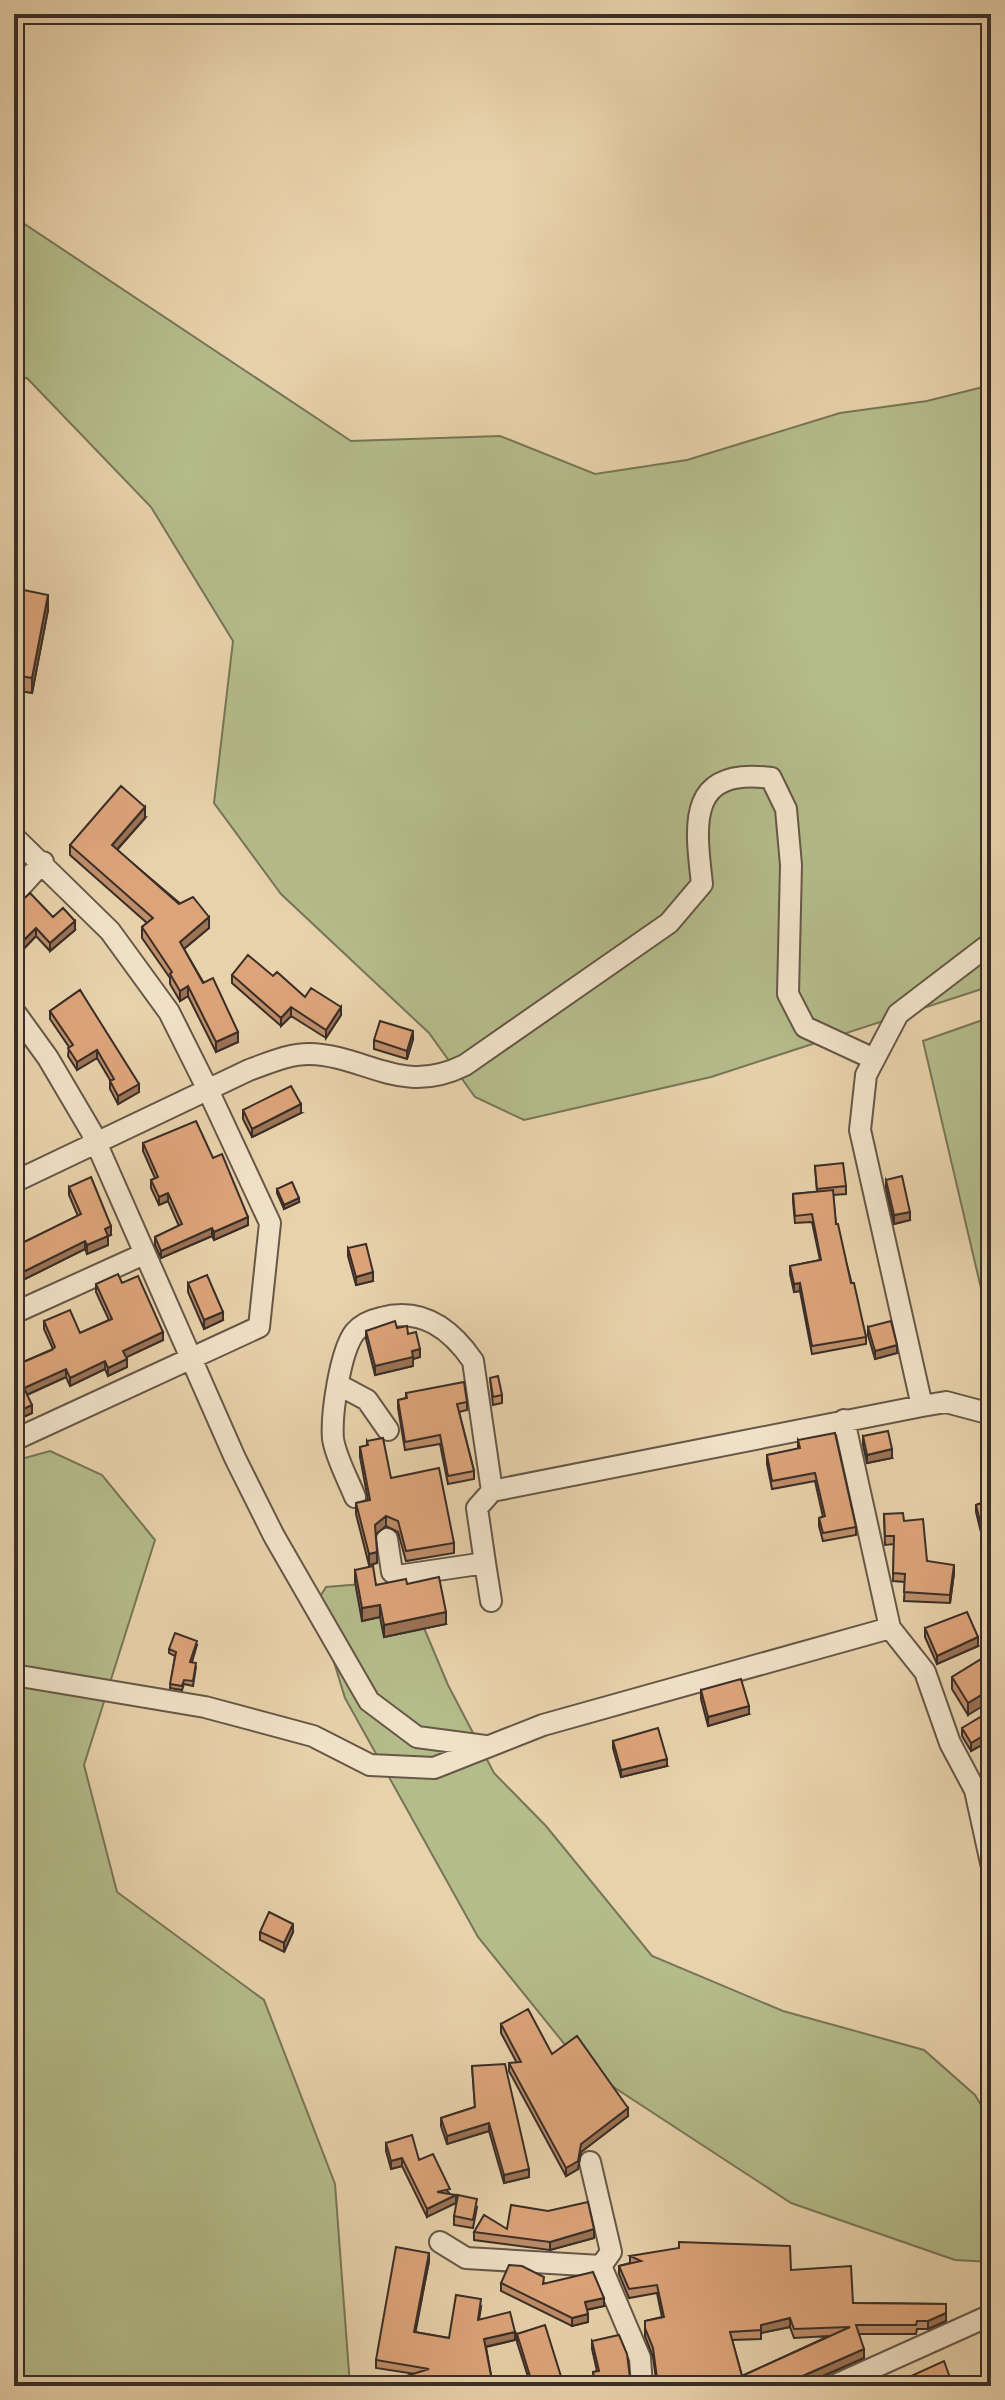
<svg xmlns="http://www.w3.org/2000/svg" width="1005" height="2400" viewBox="0 0 1005 2400" font-family="Vollkorn,serif">
	<style>
		.green { fill: #b4bc8a; stroke: #777558; stroke-width: 2 }
		.lines { fill: none; stroke-linecap: round; stroke-linejoin: round }
		.minor-casing { stroke: #665748; stroke-width: 24 }
		.minor { stroke: #f0e2c8; stroke-width: 20 }
		.wall { fill: #be8d69; stroke: #3a2e27; stroke-width: 2; fill-rule: evenodd }
		.shaded-wall { fill: #9b7355; stroke: #3a2e27; stroke-width: 2 }
		.building { fill: #dda47a; stroke: #3a2e27; stroke-width: 2; fill-rule: evenodd }
	</style>
	<rect width="100%" height="100%" fill="#e8d2ab"/>
	<filter id="stains"><feTurbulence type="fractalNoise" baseFrequency=".0025" numOctaves="4"/><feColorMatrix values="0 0 0 0 .2 0 0 0 0 .09 0 0 0 0 .02 0 0 0 .5 -.17"/></filter>
	<radialGradient id="worn" r=".72"><stop offset=".6" stop-color="#630" stop-opacity="0"/><stop offset="1" stop-color="#630" stop-opacity=".3"/></radialGradient>
	<path class="green" d="M14,217L351,441L500,436L595,474L687,460L840,413L927,401L991,385V986L711,1077L524,1120L475,1097L429,1033L281,894L214,803L233,641L151,507L27,378L14,379Z
		M991,1017V1331L923,1041Z
		M50,1451L102,1475L155,1540L84,1765L117,1892L264,2000L335,2184L350,2386H14V1461Z
		M362,1584L411,1597L448,1685L494,1773L546,1826L652,1956L783,2011L924,2050L975,2095L991,2122V2262L955,2260L791,2203L583,2067L478,1937L345,1698L316,1603L326,1587Z"/>
	<g class="lines">
		<g class="minor-casing">
			<path id="minor" d="M14,837L110,931L169,1012L208,1090L270,1223L259,1327L14,1440
				M14,894L43,862
				M14,1011L48,1058L91,1131L235,1458L274,1536L369,1701L417,1737L485,1746
				M14,1182L249,1070C269,1063 288,1054 309,1054C366,1055 401,1097 465,1065L669,923L702,884C695,823 687,767 771,778L786,809L791,865L788,994L805,1027L874,1059
				M14,1313L144,1254
				M339,1385L367,1400L388,1430
				M922,1406L860,1130L866,1075L898,1014L991,943
				M844,1420L890,1628L925,1672L950,1743L975,1790L991,1863
				M355,1497C348,1479 336,1458 333,1439C331,1415 340,1351 355,1332C361,1325 372,1320 381,1318C422,1307 451,1329 473,1361L492,1491L922,1406L946,1402L991,1414
				M387,1539L392,1572L397,1576L485,1563L477,1508L492,1491
				M485,1563L491,1601
				M14,1675L205,1707L313,1736L370,1765L434,1768L543,1725L890,1628
				M590,2162L611,2252L601,2266
				M440,2242L466,2258L601,2266L640,2358L642,2386
				M833,2386L991,2315"/>
		</g>
		<use href="#minor" class="minor"/>
	</g>
	<path class="wall" d="M14,588L48,610L32,693L14,690Z
		M145,818L117,850L209,928L184,949L238,1042L216,1052L188,996L180,1001L170,984V978L142,938V927L147,923L70,855V845Z
		M14,908L53,917L75,930L50,951L36,936L14,959Z
		M232,975L273,976L305,997L341,1015L326,1038L291,1016L281,1026L232,983Z
		M80,990L139,1092L118,1104L110,1089V1080L97,1058L77,1070L68,1056L69,1047L50,1019V1011Z
		M413,1039L407,1059L374,1049V1040Z
		M243,1110L301,1113L252,1137L243,1119Z
		M143,1143L213,1158L248,1225L214,1240L212,1236L161,1258L155,1245V1237L179,1226L168,1201L159,1205L151,1188V1180L155,1178L143,1151Z
		M815,1166L846,1186V1194L833,1195L836,1224L866,1337V1344L812,1354L800,1291L794,1292L790,1274V1266L820,1260L812,1222L795,1223L793,1201V1194L817,1192Z
		M886,1180L910,1220L894,1224L886,1188Z
		M69,1187L111,1235L107,1236L108,1245L87,1254L85,1249L17,1283L14,1277V1247L78,1216L69,1195Z
		M277,1189L299,1202L284,1209L277,1193Z
		M348,1248L373,1281L356,1285L348,1256Z
		M122,1283L163,1340L126,1357L127,1367L108,1376L105,1369L70,1386L66,1377L27,1395L32,1413L17,1420L14,1414V1366L53,1349L44,1329V1321L80,1333L109,1320L96,1292V1284Z
		M188,1283L223,1320L204,1329L188,1292Z
		M868,1327L897,1353L875,1359L868,1335Z
		M397,1328L408,1334L420,1357L413,1359V1366L375,1375L366,1339V1331Z
		M490,1378L502,1395V1403L493,1405Z
		M406,1393L467,1402V1410L459,1412L474,1471V1479L448,1484L440,1444L405,1450L398,1408V1400L406,1398Z
		M863,1436L892,1458L867,1463L863,1445Z
		M798,1440L856,1527V1535L823,1541L819,1526V1518L823,1517L815,1481L772,1489L767,1464V1455L798,1449Z
		M367,1441L391,1478L454,1543V1553L406,1561L398,1532L386,1526L376,1534L377,1563L369,1565L356,1514V1503L368,1500L360,1457V1447L367,1446Z
		M991,1500V1573L976,1512V1505Z
		M884,1514L904,1521L927,1561L954,1573L950,1603L904,1601L905,1582L893,1581L894,1544L885,1545Z
		M355,1570L376,1585L407,1584L446,1624L384,1637L380,1617L362,1621L355,1582Z
		M925,1628L978,1646L937,1664L925,1637Z
		M197,1645L192,1662L196,1667L193,1686L184,1684L182,1690L170,1688L175,1656L169,1653V1649Z
		M991,1653L968,1715L952,1689V1677Z
		M701,1690L749,1714L708,1726L701,1699Z
		M991,1720V1740L971,1751L962,1736V1728Z
		M613,1741L667,1766L621,1777L613,1748Z
		M260,1932H293L284,1952L260,1940Z
		M501,2024L552,2054L628,2116L581,2152L578,2169L566,2176L509,2071V2063H517L501,2033Z
		M472,2066L529,2177L504,2183L489,2131L447,2144L441,2126V2118L475,2107Z
		M386,2143L419,2160L450,2194L427,2217L402,2166L391,2169L386,2151Z
		M477,2207L473,2228L454,2225V2216Z
		M507,2229L594,2238L550,2250L474,2240V2232Z
		M630,2256L791,2270L853,2303L946,2304V2321L928,2329H917L916,2334H859L864,2358L800,2386H657L653,2357L645,2336V2321L662,2317L657,2293L629,2298L619,2274V2266L630,2263ZM790,2327L794,2338L829,2336L742,2376L732,2340L761,2339V2333Z
		M429,2261L415,2332L449,2338L481,2307L479,2320L515,2340L486,2347L493,2386L376,2368V2360Z
		M501,2283H544L604,2306L587,2310L588,2322L572,2326L501,2291Z
		M517,2334L564,2386H531L517,2342Z
		M592,2341L631,2386H595L593,2372L597,2371L592,2349Z"/>
	<path class="shaded-wall" d="M48,595V610L32,693V678Z
		M145,807V818L112,855V845Z
		M209,917V928L180,952V942Z
		M75,921V930L50,951V943Z
		M36,928V936L14,959V950Z
		M188,986V996L180,1001V991Z
		M291,1007V1016L281,1026V1018Z
		M341,1007V1015L326,1038V1030Z
		M413,1031V1039L407,1059V1051Z
		M238,1032V1042L216,1052V1042Z
		M23,1048V1056L14,1063V1055Z
		M97,1050V1058L77,1070V1062Z
		M139,1084V1092L118,1104V1096Z
		M301,1104V1113L252,1137V1129Z
		M168,1193V1201L159,1205V1197Z
		M299,1198V1202L284,1209V1205Z
		M910,1212V1220L894,1224V1215Z
		M248,1217V1225L214,1240V1232Z
		M111,1226V1235L105,1237V1229Z
		M212,1228V1236L161,1258V1251Z
		M108,1236V1245L87,1254V1245Z
		M85,1241V1249L17,1283V1275Z
		M373,1272V1281L356,1285V1277Z
		M800,1283V1291L794,1292V1284Z
		M223,1312V1320L204,1329V1320Z
		M163,1332V1340L123,1359V1351Z
		M897,1345V1353L875,1359V1351Z
		M420,1349V1357L413,1359V1366L375,1375V1366L412,1351Z
		M127,1359V1367L108,1376V1368Z
		M105,1361V1369L70,1386V1378Z
		M66,1369V1377L24,1396V1388Z
		M32,1405V1413L17,1420V1412Z
		M892,1449V1458L867,1463V1455Z
		M386,1516V1526L375,1535V1525Z
		M377,1552V1563L369,1565V1554Z
		M954,1565V1573L950,1603V1595Z
		M380,1605V1617L362,1621V1608Z
		M446,1612V1624L384,1637V1625Z
		M978,1637V1646L937,1664V1656Z
		M991,1689V1701L968,1715V1703Z
		M749,1706V1714L708,1726V1717Z
		M991,1731V1740L971,1751V1743Z
		M667,1759V1766L621,1777V1770Z
		M293,1924V1932L284,1952V1943Z
		M628,2108V2116L581,2152L578,2169L566,2176V2168L581,2144Z
		M489,2123V2131L447,2144V2136Z
		M402,2158V2166L391,2169V2161Z
		M529,2169V2177L504,2183V2175Z
		M456,2195V2203L427,2217V2209Z
		M594,2229V2238L550,2250V2242Z
		M429,2253V2261L414,2340V2332Z
		M604,2298V2306L585,2310V2302Z
		M946,2313V2321L928,2329V2321Z
		M588,2314V2322L572,2326V2318Z
		M790,2318V2327L761,2333V2325Z
		M515,2332V2340L484,2347V2339Z
		M864,2349V2358L800,2386H790L798,2378Z"/>
	<path class="building" d="M14,588L48,595L32,678L14,675Z
		M121,786L145,807L112,845L179,904L193,897L209,917L180,942L203,983L213,978L238,1032L216,1042L188,986L180,991L170,974L172,972L142,927L153,918L70,845Z
		M30,893L53,917L63,908L75,921L50,943L36,928L14,950V908Z
		M248,955L273,976L277,972L305,997L311,988L341,1007L326,1030L291,1007L281,1018L232,975Z
		M80,990L139,1084L118,1096L110,1081L114,1079L97,1050L77,1062L68,1048L73,1045L50,1011Z
		M380,1021L413,1031L407,1051L374,1040Z
		M14,1035L23,1048L14,1055Z
		M291,1086L301,1104L252,1129L243,1110Z
		M196,1121L213,1158L222,1154L248,1217L214,1232L212,1228L161,1251L155,1237L182,1224L168,1193L159,1197L151,1180L158,1177L143,1143Z
		M843,1163L846,1186L817,1189L815,1166Z
		M902,1176L910,1212L894,1215L886,1180Z
		M91,1177L111,1226L105,1229L108,1236L87,1245L85,1241L17,1275L14,1269V1247L81,1214L69,1187Z
		M292,1182L299,1198L284,1205L277,1189Z
		M833,1190L836,1224H838L851,1283H854L866,1337L812,1346L800,1283L794,1284L790,1266L821,1260L812,1214L795,1216L793,1194Z
		M366,1244L373,1272L356,1277L348,1248Z
		M118,1274L122,1283L138,1276L163,1332L123,1351L127,1359L108,1368L105,1361L70,1378L66,1369L24,1388L32,1405L17,1412L14,1406V1366L52,1350L55,1347L44,1321L70,1310L80,1333L112,1319L96,1284Z
		M207,1275L223,1312L204,1320L188,1283Z
		M395,1321L397,1328L407,1326L408,1334L416,1332L420,1349L412,1351L413,1357L375,1366L366,1331Z
		M891,1321L897,1345L875,1351L868,1327Z
		M498,1376L502,1395L493,1397L490,1378Z
		M464,1382L467,1402L457,1404L474,1471L448,1476L440,1435L405,1442L398,1400L407,1398L406,1393Z
		M888,1431L892,1449L867,1455L863,1436Z
		M835,1433L856,1527L823,1533L819,1518L825,1516L815,1473L772,1481L767,1455L800,1448L798,1440Z
		M383,1438L391,1478L439,1468L454,1543L406,1551L398,1521L386,1516L375,1525L377,1552L369,1554L356,1503L370,1500L360,1447L368,1445L367,1441Z
		M991,1500V1566L976,1505Z
		M903,1513L904,1521L923,1519L927,1561L954,1565L950,1595L904,1592L905,1574L893,1573L894,1536H885L884,1514Z
		M373,1566L376,1585L406,1579L407,1584L439,1577L446,1612L384,1625L380,1605L362,1608L355,1570Z
		M967,1612L978,1637L937,1656L925,1628Z
		M175,1633L197,1641L190,1662L196,1663L193,1681L184,1680L182,1686L170,1684L176,1652L169,1649Z
		M991,1653V1689L968,1703L952,1677Z
		M741,1679L749,1706L708,1717L701,1690Z
		M987,1713L991,1720V1731L971,1743L962,1728Z
		M658,1728L667,1759L621,1770L613,1741Z
		M269,1912L293,1924L284,1943L260,1932Z
		M528,2009L552,2054L577,2036L628,2108L581,2144L578,2161L566,2168L509,2063L521,2062L501,2024Z
		M505,2064L529,2169L504,2175L489,2123L447,2136L441,2118L475,2107L472,2066Z
		M412,2135L419,2160L433,2154L450,2189L437,2192L456,2195L427,2209L402,2158L391,2161L386,2143Z
		M458,2195L477,2199L473,2220L454,2216Z
		M588,2202L594,2229L550,2242L474,2232L484,2215L507,2229L511,2205L548,2211Z
		M679,2242L790,2246L791,2270L851,2266L853,2303L946,2304V2313L928,2321H917L916,2325H856L864,2349L798,2378L800,2381L790,2386H717L716,2383L704,2386H658L653,2348L645,2328V2321L664,2317L657,2285L629,2289L619,2266L641,2261L630,2256L679,2248ZM790,2318L794,2329L850,2327L742,2376L730,2332L761,2330V2325Z
		M396,2247L429,2253L414,2332L449,2338L456,2295L481,2299L478,2320L510,2312L515,2332L484,2339L493,2386H374L429,2369L376,2360Z
		M509,2265L522,2266L544,2277L543,2284L593,2272L604,2298L585,2302L588,2314L572,2318L501,2283Z
		M545,2325L564,2386H533L517,2334Z
		M619,2335L627,2354L631,2386H596L593,2372L599,2371L592,2341Z
		M944,2361L953,2386H900L898,2382Z"/>
	<rect width="1005" height="2400" fill="none" stroke="#e8d2ab" stroke-width="48"/>
	<rect x="16" y="16" width="973" height="2368" fill="none" stroke="#3a2e27" stroke-width="4"/>
	<rect x="24" y="24" width="957" height="2352" fill="none" stroke="#3a2e27" stroke-width="2"/>
	<rect width="100%" height="100%" filter="url(#stains)"/>
	<rect width="100%" height="100%" fill="url(#worn)"/>
</svg>
